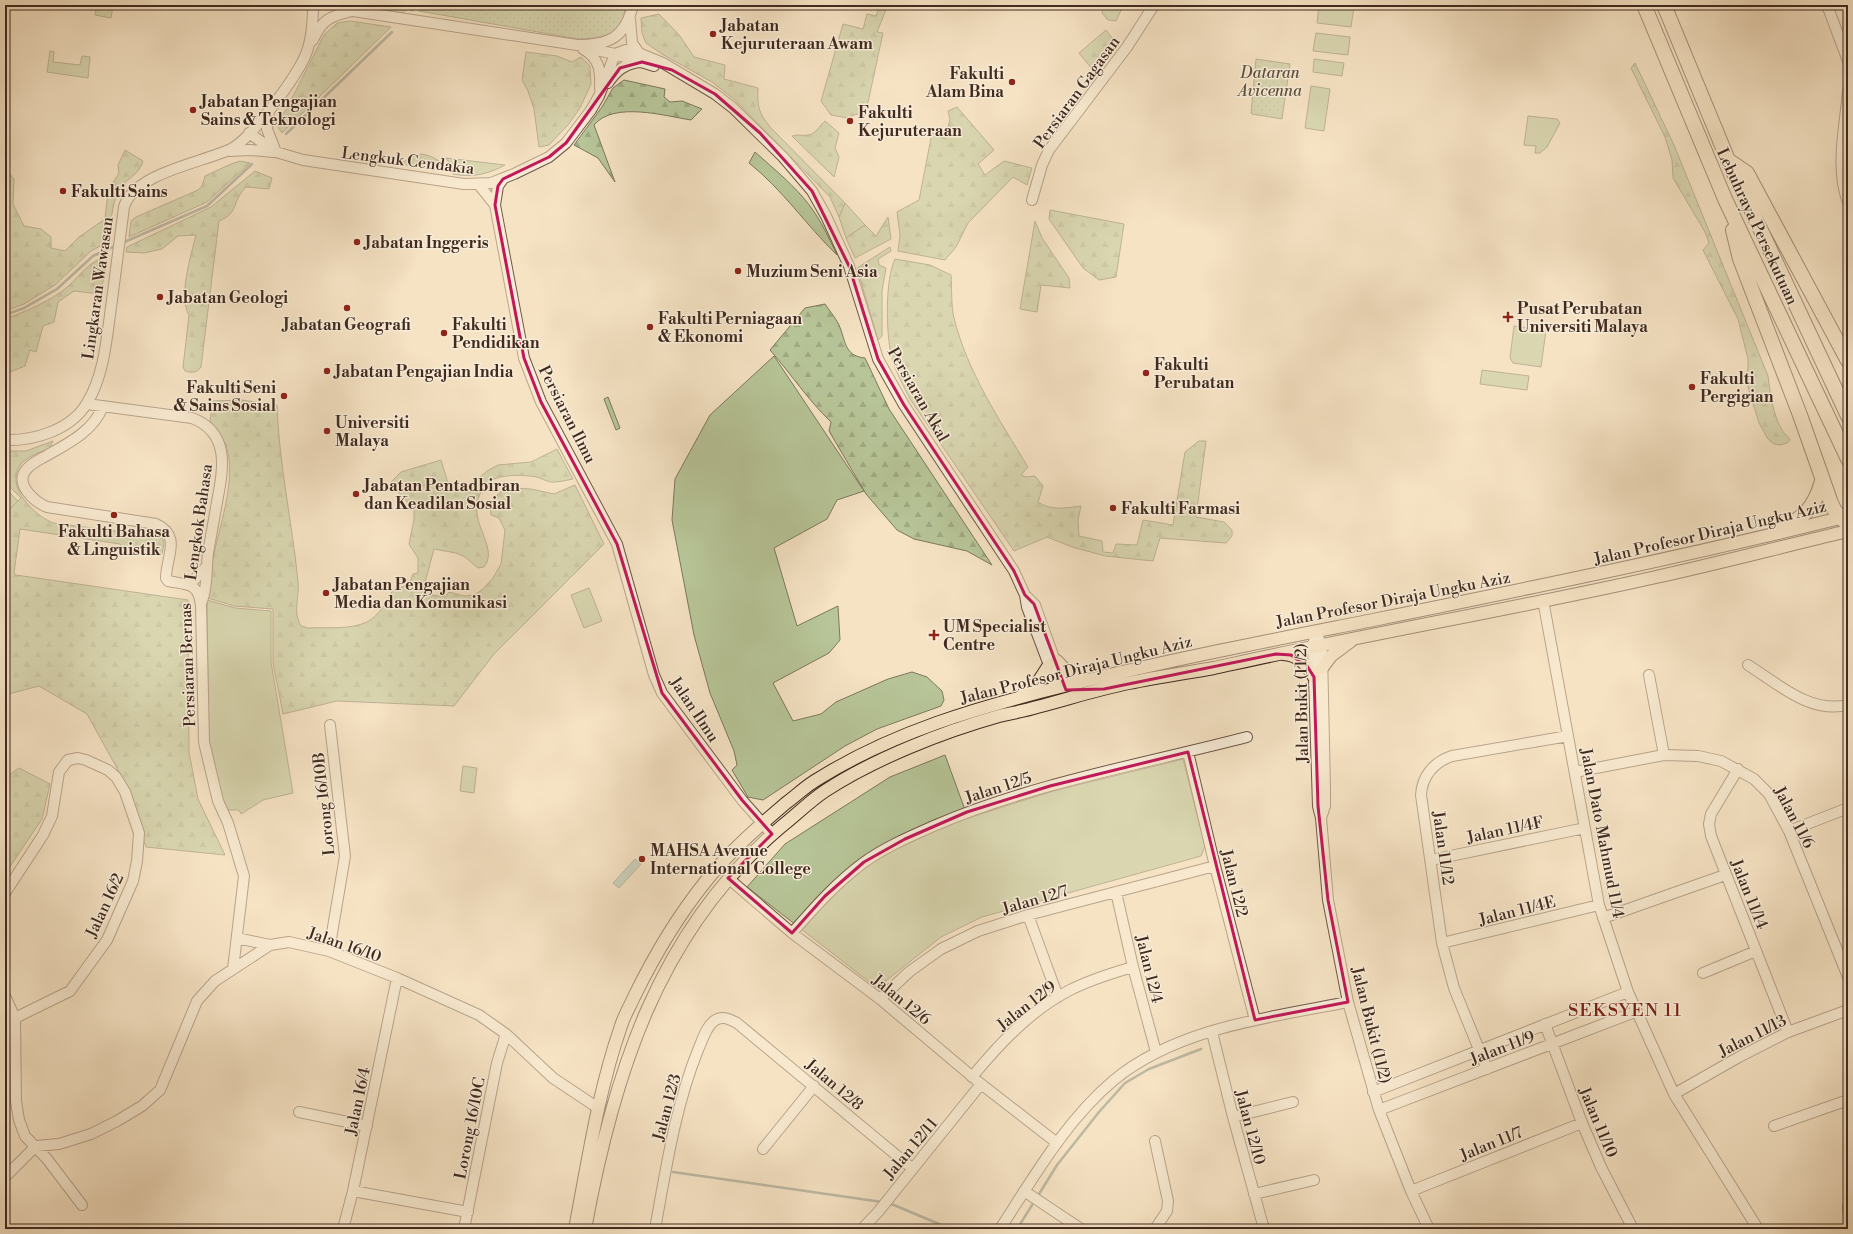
<svg xmlns="http://www.w3.org/2000/svg" width="1853" height="1234" viewBox="0 0 1853 1234" font-family="'Libre Bodoni',serif">
	<style>
		.grass { fill: #b7c598; stroke: #7c785c }
		.forest { fill: url(#forest-firs); stroke: #7c785c }
		.park { fill: url(#park-dots); stroke: #7c785c }
		.garden { fill: url(#garden-furrows); stroke: #7c785c }
		.water { fill: #9cbeb4; stroke: #788378 }
		.lines { fill: none; stroke-linecap: round; stroke-linejoin: round }
		.stream { stroke: #788378; stroke-width: 2.5 }
		.minor-casing { stroke: #6f5848; stroke-width: 12 }
		.major-casing { stroke: #422a1f; stroke-width: 14 }
		.highway-casing { stroke: #422a1f; stroke-width: 16 }
		.minor { stroke: #f8edd9; stroke-width: 10 }
		.major { stroke: #f5e3c4; stroke-width: 12 }
		.highway { stroke: #f5e3c4; stroke-width: 14 }
		.marked { fill: none; stroke: #c2185b; stroke-width: 3; stroke-linejoin: round }
		.poi-dot { fill: #8f2418; stroke: #f8edd9; stroke-width: 1.5 }
		.labels { text-anchor: middle; stroke-width: 3; stroke-linejoin: round; paint-order: stroke }
		.poi-label { font-size: 16px; font-weight: bold; fill: #422a1f; stroke: #f8edd9; text-anchor: start }
		.park-label { font-size: 16px; font-style: italic; fill: #5f513d; stroke: #f8edd9 }
		.street-label { font-size: 16px; fill: #422a1f; stroke: #f8edd9 }
		.quarter-label { font-size: 18px; letter-spacing: 1px; fill: #7a1f14; stroke: #f8edd9 }
	</style>
	<defs>
		<pattern id="forest-firs" width="22" height="20" patternUnits="userSpaceOnUse"><rect width="22" height="20" fill="#b7c598"/><path d="M5 1l3.5 6h-7zM16 11l3.5 6h-7z" fill="#9fa983"/></pattern>
		<pattern id="park-dots" width="8" height="8" patternUnits="userSpaceOnUse"><rect width="8" height="8" fill="#b7c598"/><path d="M2 2h.1M6 6h.1" fill="none" stroke="#9fa983" stroke-width="1.8" stroke-linecap="round"/></pattern>
		<pattern id="garden-furrows" width="10" height="10" patternUnits="userSpaceOnUse"><rect width="10" height="10" fill="#b7c598"/><path d="M-1 1l2-2M0 10L10 0M9 11l2-2" fill="none" stroke="#9fa983"/></pattern>
	</defs>
	<rect width="100%" height="100%" fill="#f5e3c4"/>
	<filter id="stains"><feTurbulence type="fractalNoise" baseFrequency=".005" numOctaves="4"/><feColorMatrix values="0 0 0 0 .2 0 0 0 0 .09 0 0 0 0 .02 0 0 0 .5 -.17"/></filter>
	<radialGradient id="worn" r=".72"><stop offset=".6" stop-color="#630" stop-opacity="0"/><stop offset="1" stop-color="#630" stop-opacity=".3"/></radialGradient>
	<path class="grass" d="M1108,5L1122,6V8L1116,21L1108,20L1102,13L1103,9Z
		M1319,5L1354,7L1351,27L1317,23Z
		M1316,33L1350,37L1348,55L1313,51Z
		M50,51L54,52L53,62L80,65L82,56L90,57L88,78L47,72Z
		M1314,59L1344,63L1342,76L1313,72Z
		M1311,86L1330,89L1324,131L1305,128Z
		M1528,116L1557,119L1560,123L1547,147L1540,153H1535L1536,146L1524,145Z
		M755,152C774,169 795,186 810,206C821,221 829,238 837,255C806,225 782,189 749,163Z
		M421,154C433,156 440,160 446,170L400,164L413,156Z
		M446,158L505,165C489,174 472,178 453,174L452,167Z
		M845,203L865,225L846,238L839,217Z
		M1514,326L1546,330L1541,367L1513,363L1510,358Z
		M774,356L864,491L837,500L827,519L774,548L797,626L838,606L840,640L829,653L773,683L793,721L821,714L836,702L888,679L912,672L927,677L942,691L944,700L941,706L877,729L845,746L763,800L748,797L732,770L737,765L734,751L710,693L694,635L672,520L675,479L710,415Z
		M1482,370L1529,376L1527,390L1480,384Z
		M608,397L620,428L616,430L604,399Z
		M5,488L18,501L5,514Z
		M589,588L602,621L584,628L571,595Z
		M207,600L235,608L271,611V662L293,793L263,800L241,814L239,810H229L224,807L209,753Z
		M945,755L968,818L1053,791L1183,759L1205,846L1201,856L982,917L941,937L877,988L747,887L785,844L890,777Z
		M463,766L477,768L474,793L460,791Z"/>
	<path class="forest" d="M380,5H414L402,13L379,9Z
		M880,5H888L877,32L883,33L865,116L856,114L848,118L831,115L821,101L843,24L863,29L867,14L876,16Z
		M659,14L680,36L694,57L725,65L724,79L758,88C757,107 759,113 770,127L845,203L839,217L830,197L735,100L712,82L662,54L646,43L642,33L641,18Z
		M350,21L391,27L282,133C274,123 279,118 286,110L324,35L337,23Z
		M1106,30L1114,40L1092,69L1079,53Z
		M526,52L557,56L572,62L581,57L590,66L591,84L580,108L568,125L549,145L539,147L534,109L528,91L522,80Z
		M1635,63L1674,145L1768,376C1770,393 1773,415 1782,430C1784,434 1788,436 1790,440L1787,443L1780,445L1774,444L1768,439L1759,423L1745,377L1748,369V359L1738,319L1703,250L1709,243L1705,232L1673,178L1672,160L1665,137L1631,68Z
		M624,80L665,89L664,97L670,102L682,101L702,109L691,120C665,116 614,101 594,125L615,182L598,158L574,145L602,107L613,88Z
		M957,107L994,150L978,164L985,175L1004,161L1032,168L1027,185L1013,177L968,223L956,247L945,260L898,251L900,235L897,212L919,200L932,133L945,139L950,119L948,111Z
		M825,121L839,133L835,148L839,157L834,177L792,136C800,134 801,136 808,135C815,135 820,125 825,121Z
		M125,150L143,161C139,176 124,179 118,192C111,206 111,227 108,242L91,251L55,285L24,304L5,311V169L14,179L13,204L24,226L41,229L51,237V248L65,251L79,237L105,219L108,191L119,173L118,165Z
		M240,161L250,163L207,202L129,237L131,221L136,217L198,190L202,186L205,176L231,164Z
		M255,171L272,178L269,189L246,187C231,202 240,212 219,221L201,367C197,373 192,373 185,371L183,367L189,315C178,297 191,255 196,235L178,236L162,249L144,253L126,252L127,247L211,207Z
		M1050,210L1124,224L1116,277L1099,280L1083,268L1049,219Z
		M888,217L891,239L855,258L846,238L865,225L876,236Z
		M1035,221L1042,238L1069,278L1070,288L1041,285L1037,312L1020,309Z
		M890,247L891,251L878,259L879,265L886,268L882,291V336L878,340L857,268Z
		M107,256L101,294L74,291L58,302L54,322L43,326L36,352L30,350L25,366L5,374V319C24,312 44,304 61,292C78,280 86,262 107,256Z
		M895,259L930,265L951,275C952,289 951,305 954,318C967,371 1000,421 1028,467L1021,475L1026,477L1035,476L1043,486L1038,502C1051,511 1065,508 1081,506L1078,520L1079,536L1102,541L1103,552L1113,553L1116,544L1137,545L1143,520L1173,525L1185,452L1199,441H1206L1196,517L1224,522L1232,530V536L1226,543L1160,538L1153,561L1105,556L1072,547L1047,537L1014,551L910,399C903,385 894,369 891,354C886,331 885,280 895,259Z
		M825,304C829,310 834,316 838,323C846,339 843,356 865,358L889,409L992,565L967,551L914,539L897,530L866,494L829,431L831,422C808,400 791,374 770,350L805,308Z
		M241,400L277,405C279,464 292,522 298,581C300,597 292,611 301,626L308,628C326,627 350,630 367,622C378,617 387,601 393,590L409,585L413,574L418,573V558L409,544L414,520V509L390,483L401,472L441,460L448,483L462,489H466L487,471L498,465L531,462L557,449L573,479C567,480 560,482 555,482C549,483 543,479 537,477C525,475 506,474 494,479C490,481 486,486 483,489C462,519 501,546 484,567L478,568L465,557L456,553L434,549L423,590L433,595L445,597L449,592L464,596L474,595L482,590L493,578L501,564L505,530L499,518L491,515L490,507L493,500L500,492L513,488L531,489L554,494L575,485L604,544L494,654L454,706L337,701L283,714L273,663V609L234,606L208,598C210,585 210,571 213,558C219,529 235,482 228,453C225,441 218,430 210,421L213,401Z
		M53,441L50,448C41,452 26,457 20,465C5,487 34,515 53,523L155,536L162,538L164,543L162,554L122,548L120,544L20,529L14,573L16,575L188,600L189,752L198,799L225,855L146,847L124,781L87,714L39,686L5,695V514L21,498L5,482V451H26Z
		M19,768L50,784L42,819L5,874V778Z
		M5,1017L10,1029L8,1097L5,1100Z"/>
	<path class="park" d="M429,5H626C624,11 624,18 621,24C615,37 591,39 578,39L419,11Z
		M1256,59L1290,64L1282,119L1252,114L1251,113Z"/>
	<path class="garden" d="M96,5H113L111,18L95,15Z"/>
	<path class="water" d="M635,859L641,864L619,888L613,883Z"/>
	<g class="lines">
		<path class="stream" d="M412,10L420,5
			M286,134L392,32
			M122,243L207,206L252,164
			M5,315L24,308L57,289L93,256L115,246
			M673,1172L882,1202
			M1039,1194L1057,1165L1099,1112L1125,1083L1149,1069L1201,1049
			M889,1203L951,1229
			M1017,1229L1034,1202"/>
		<g class="minor-casing">
			<path id="minor" d="M337,5L353,11L577,45C609,45 625,38 633,5
				M1827,5L1848,61
				M630,19L632,43L639,53L663,63L715,94L733,108L783,157L812,191L826,216L849,266L878,359L904,405L1014,571L1025,595L1027,607L1049,665L1055,688
				M313,40C322,19 331,16 352,11
				M587,48L615,54L654,66
				M583,49C599,58 601,70 600,88
				M608,83C616,71 624,64 640,62
				M1848,91C1845,126 1835,170 1848,202
				M269,110L267,129L276,152
				M249,133L276,152L303,160L464,184L491,183L514,174L549,157L566,143L591,110L599,96L615,54L626,50L639,53
				M230,151L250,150L274,152
				M479,185L495,205L498,186L503,179
				M1032,200L1042,165L1049,150L1127,47L1154,5
				M495,205L524,358L541,402L617,544L654,675L662,693L742,800L772,834
				M87,404L192,418C231,433 223,470 217,502C214,519 211,536 208,553C206,568 208,587 202,601
				M103,406C94,431 67,444 46,456C39,460 31,463 26,470C14,484 35,502 47,507L156,524C182,536 166,557 166,578L168,581C188,585 198,582 201,605L204,742L218,801L228,823L244,876L233,969
				M5,440C34,441 71,430 87,403C105,374 107,334 112,300C116,269 120,238 124,207C134,173 201,163 231,149C252,138 297,76 306,54C312,39 313,20 313,5
				M184,584L194,580L206,567
				M1025,595L1035,605L1064,686
				M1543,600L1599,905L1628,992L1674,1094L1758,1229
				M1316,631L1313,647L1318,806L1321,818L1328,900L1348,1002L1379,1110L1411,1191L1429,1229
				M1319,639L1322,652L1325,788V806L1321,818
				M1748,665C1778,684 1810,714 1848,705
				M1649,675L1664,755
				M1188,752L1215,866L1255,1020
				M1738,769L1711,814L1709,824L1711,836L1788,1032
				M1575,772L1664,755L1698,756L1721,761L1754,779L1769,794L1789,831L1848,977
				M1789,831L1848,808
				M1431,860L1585,828
				M728,878L792,933L880,999L981,1084L1057,1143
				M1116,892L1133,967L1156,1052
				M5,893L43,835L52,816L59,772L68,760L78,758L86,760L108,770L116,777L125,792L139,833L137,861L133,881L107,940L70,991L15,1018L5,996
				M1028,915L1058,997
				M1603,918L1725,875
				M792,933C814,908 836,883 863,863C885,847 911,836 936,825C1034,783 1143,764 1247,737
				M237,938L270,945
				M1442,943L1599,905
				M329,951L345,856L330,725
				M1703,973L1756,951
				M880,999L909,972L941,949L978,931L1028,915L1215,866
				M15,1018L16,1101L19,1120L25,1136L47,1159L82,1205
				M1545,1024L1582,1123L1601,1167L1633,1229
				M1212,1032L1233,1117L1264,1229
				M1487,1069L1454,988L1442,943L1421,795C1422,776 1434,762 1452,756L1568,736
				M972,1077C1000,1043 1031,1010 1070,990C1090,980 1112,973 1133,967
				M1373,1092L1628,992
				M1674,1094L1739,1057L1788,1032L1848,1010
				M1379,1110L1635,1012
				M299,1112L367,1126
				M1233,1117L1293,1102
				M1774,1126L1848,1100
				M763,1149L814,1086
				M5,1177L36,1146L59,1144L91,1134L117,1121L142,1106L160,1090L197,1001L215,981L270,945L289,942L329,951L397,978L479,1015L506,1034L553,1078L598,1108
				M353,1191L468,1212
				M1024,1191L1081,1229
				M1411,1191L1582,1123
				M1254,1194L1314,1180
				M1848,1206V1212
				M343,1229L353,1191L397,978
				M464,1229L497,1063L506,1034
				M655,1229C666,1169 675,1107 698,1050C702,1041 706,1027 714,1021C722,1015 729,1019 737,1023L913,1169
				M862,1229L878,1212L981,1084
				M1000,1229C1033,1178 1067,1119 1114,1080C1177,1028 1271,1017 1348,1002
				M1155,1229L1167,1211L1168,1201L1155,1141"/>
		</g>
		<g class="major-casing">
			<path id="major" d="M1283,654C1299,655 1306,664 1314,677
				M1057,661L1072,677L1085,679
				M1322,668L1331,656L1351,641
				M1023,694L1038,682L1049,665
				M575,1229C588,1161 598,1092 621,1026C624,1016 630,1006 634,997C654,956 677,917 706,881C729,852 758,827 786,803C797,795 807,785 818,779C893,732 979,707 1064,686C1168,660 1273,640 1378,619C1535,587 1692,555 1848,516
				M585,1229C613,1076 658,930 782,826C796,815 810,801 825,791C874,759 942,732 999,716C1011,713 1024,711 1037,707C1068,699 1098,689 1129,683C1157,677 1186,673 1214,668C1251,660 1287,652 1323,645C1434,622 1545,602 1656,577C1720,563 1784,546 1848,531"/>
		</g>
		<g class="highway-casing">
			<path id="highway" d="M1644,5L1725,199L1848,459
				M1664,5L1728,160L1848,416
				M1728,160L1747,173L1848,361
				M1733,230L1740,259L1800,415L1831,503L1835,511L1848,525
				M1778,532C1803,517 1814,510 1822,481"/>
		</g>
		<use href="#minor" class="minor"/>
		<use href="#major" class="major"/>
		<use href="#highway" class="highway"/>
	</g>
	<path d="M0 0H1853V1234H0ZM642,62L672,70L715,94L760,133L812,191L849,266L878,359L904,405L1014,571L1025,595L1034,604L1066,690L1104,689L1276,654L1291,655L1307,666L1314,677L1318,806L1328,900L1348,1002L1255,1020L1188,752L1050,786L967,812L905,839L864,862L825,896L792,933L728,878L772,834L742,800L662,693L617,544L541,402L524,358L495,205L498,186L503,179L549,157L566,143L620,68Z" fill="#f5e3c4" fill-opacity=".55" fill-rule="evenodd"/>
	<path class="marked" d="M642,62L672,70L715,94L760,133L812,191L849,266L878,359L904,405L1014,571L1025,595L1034,604L1066,690L1104,689L1276,654L1291,655L1307,666L1314,677L1318,806L1328,900L1348,1002L1255,1020L1188,752L1050,786L967,812L905,839L864,862L825,896L792,933L728,878L772,834L742,800L662,693L617,544L541,402L524,358L495,205L498,186L503,179L549,157L566,143L620,68Z"/>
	<g class="poi-dot">
		<circle cx="713" cy="34" r="4"/>
		<circle cx="1012" cy="82" r="4"/>
		<circle cx="193" cy="110" r="4"/>
		<circle cx="850" cy="121" r="4"/>
		<circle cx="63" cy="191" r="4"/>
		<circle cx="357" cy="242" r="4"/>
		<circle cx="738" cy="271" r="4"/>
		<circle cx="160" cy="297" r="4"/>
		<circle cx="347" cy="308" r="4"/>
		<path d="M1506 311h4v4h4v4h-4v4h-4v-4h-4v-4h4z"/>
		<circle cx="650" cy="327" r="4"/>
		<circle cx="444" cy="333" r="4"/>
		<circle cx="327" cy="371" r="4"/>
		<circle cx="1146" cy="373" r="4"/>
		<circle cx="1692" cy="387" r="4"/>
		<circle cx="284" cy="396" r="4"/>
		<circle cx="327" cy="431" r="4"/>
		<circle cx="356" cy="494" r="4"/>
		<circle cx="1113" cy="508" r="4"/>
		<circle cx="114" cy="515" r="4"/>
		<circle cx="326" cy="593" r="4"/>
		<path d="M932 629h4v4h4v4h-4v4h-4v-4h-4v-4h4z"/>
		<circle cx="642" cy="859" r="4"/>
	</g>
	<g class="labels">
		<g class="poi-label">
			<text x="721" y="31">Jabatan<tspan x="721" dy="18">Kejuruteraan Awam</tspan></text>
			<text x="1004" y="79" text-anchor="end">Fakulti<tspan x="1004" dy="18">Alam Bina</tspan></text>
			<text x="201" y="107">Jabatan Pengajian<tspan x="201" dy="18">Sains &amp; Teknologi</tspan></text>
			<text x="858" y="118">Fakulti<tspan x="858" dy="18">Kejuruteraan</tspan></text>
			<text x="71" y="197">Fakulti Sains</text>
			<text x="365" y="248">Jabatan Inggeris</text>
			<text x="746" y="277">Muzium Seni Asia</text>
			<text x="168" y="303">Jabatan Geologi</text>
			<text x="1517" y="314">Pusat Perubatan<tspan x="1517" dy="18">Universiti Malaya</tspan></text>
			<text x="658" y="324">Fakulti Perniagaan<tspan x="658" dy="18">&amp; Ekonomi</tspan></text>
			<text x="347" y="330" text-anchor="middle">Jabatan Geografi</text>
			<text x="452" y="330">Fakulti<tspan x="452" dy="18">Pendidikan</tspan></text>
			<text x="1154" y="370">Fakulti<tspan x="1154" dy="18">Perubatan</tspan></text>
			<text x="335" y="377">Jabatan Pengajian India</text>
			<text x="1700" y="384">Fakulti<tspan x="1700" dy="18">Pergigian</tspan></text>
			<text x="276" y="393" text-anchor="end">Fakulti Seni<tspan x="276" dy="18">&amp; Sains Sosial</tspan></text>
			<text x="335" y="428">Universiti<tspan x="335" dy="18">Malaya</tspan></text>
			<text x="364" y="491">Jabatan Pentadbiran<tspan x="364" dy="18">dan Keadilan Sosial</tspan></text>
			<text x="1121" y="514">Fakulti Farmasi</text>
			<text x="114" y="537" text-anchor="middle">Fakulti Bahasa<tspan x="114" dy="18">&amp; Linguistik</tspan></text>
			<text x="334" y="590">Jabatan Pengajian<tspan x="334" dy="18">Media dan Komunikasi</tspan></text>
			<text x="943" y="632">UM Specialist<tspan x="943" dy="18">Centre</tspan></text>
			<text x="650" y="856">MAHSA Avenue<tspan x="650" dy="18">International College</tspan></text>
		</g>
		<g class="park-label">
			<text x="1270" y="78">Dataran<tspan x="1270" dy="18">Avicenna</tspan></text>
		</g>
		<g class="street-label">
			<text transform="translate(1076 92) rotate(-54)" y="6">Persiaran Gagasan</text>
			<text transform="translate(408 160) rotate(7)" y="6">Lengkuk Cendakia</text>
			<text transform="translate(1758 226) rotate(65)" y="6">Lebuhraya Persekutuan</text>
			<text transform="translate(97 288) rotate(-82)" y="6">Lingkaran Wawasan</text>
			<text transform="translate(919 394) rotate(60)" y="6">Persiaran Akal</text>
			<text transform="translate(568 414) rotate(63)" y="6">Persiaran Ilmu</text>
			<text transform="translate(198 522) rotate(-82)" y="6">Lengkok Bahasa</text>
			<text transform="translate(1710 532) rotate(-13)" y="6">Jalan Profesor Diraja Ungku Aziz</text>
			<text transform="translate(1393 599) rotate(-11)" y="6">Jalan Profesor Diraja Ungku Aziz</text>
			<text transform="translate(187 665) rotate(-92)" y="6">Persiaran Bernas</text>
			<text transform="translate(1076 669) rotate(-14)" y="6">Jalan Profesor Diraja Ungku Aziz</text>
			<text transform="translate(1301 703) rotate(-91)" y="6">Jalan Bukit (11/2)</text>
			<text transform="translate(695 709) rotate(56)" y="6">Jalan Ilmu</text>
			<text transform="translate(998 787) rotate(-18)" y="6">Jalan 12/5</text>
			<text transform="translate(323 804) rotate(-96)" y="6">Lorong 16/10B</text>
			<text transform="translate(1795 817) rotate(62)" y="6">Jalan 11/6</text>
			<text transform="translate(1505 829) rotate(-12)" y="6">Jalan 11/4F</text>
			<text transform="translate(1603 833) rotate(79)" y="6">Jalan Dato Mahmud 11/4</text>
			<text transform="translate(1444 848) rotate(82)" y="6">Jalan 11/12</text>
			<text transform="translate(1235 883) rotate(76)" y="6">Jalan 12/2</text>
			<text transform="translate(1750 894) rotate(68)" y="6">Jalan 11/14</text>
			<text transform="translate(1035 899) rotate(-16)" y="6">Jalan 12/7</text>
			<text transform="translate(104 905) rotate(-65)" y="6">Jalan 16/2</text>
			<text transform="translate(1517 910) rotate(-14)" y="6">Jalan 11/4E</text>
			<text transform="translate(345 944) rotate(19)" y="6">Jalan 16/10</text>
			<text transform="translate(1150 969) rotate(76)" y="6">Jalan 12/4</text>
			<text transform="translate(902 999) rotate(39)" y="6">Jalan 12/6</text>
			<text transform="translate(1026 1005) rotate(-38)" y="6">Jalan 12/9</text>
			<text transform="translate(1372 1025) rotate(76)" y="6">Jalan Bukit (11/2)</text>
			<text transform="translate(1752 1035) rotate(-27)" y="6">Jalan 11/13</text>
			<text transform="translate(1502 1047) rotate(-21)" y="6">Jalan 11/9</text>
			<text transform="translate(835 1084) rotate(40)" y="6">Jalan 12/8</text>
			<text transform="translate(357 1101) rotate(-78)" y="6">Jalan 16/4</text>
			<text transform="translate(666 1107) rotate(-75)" y="6">Jalan 12/3</text>
			<text transform="translate(1599 1122) rotate(67)" y="6">Jalan 11/10</text>
			<text transform="translate(1251 1127) rotate(75)" y="6">Jalan 12/10</text>
			<text transform="translate(469 1128) rotate(-79)" y="6">Lorong 16/10C</text>
			<text transform="translate(1491 1143) rotate(-22)" y="6">Jalan 11/7</text>
			<text transform="translate(910 1148) rotate(-50)" y="6">Jalan 12/11</text>
		</g>
		<g class="quarter-label">
			<text x="1625" y="1016">SEKSYEN 11</text>
		</g>
	</g>
	<rect width="1853" height="1234" fill="none" stroke="#f5e3c4" stroke-width="20"/>
	<rect x="6" y="6" width="1841" height="1222" fill="none" stroke="#422a1f" stroke-width="2"/>
	<rect x="10" y="10" width="1833" height="1214" fill="none" stroke="#422a1f"/>
	<rect width="100%" height="100%" filter="url(#stains)"/>
	<rect width="100%" height="100%" fill="url(#worn)"/>
</svg>
